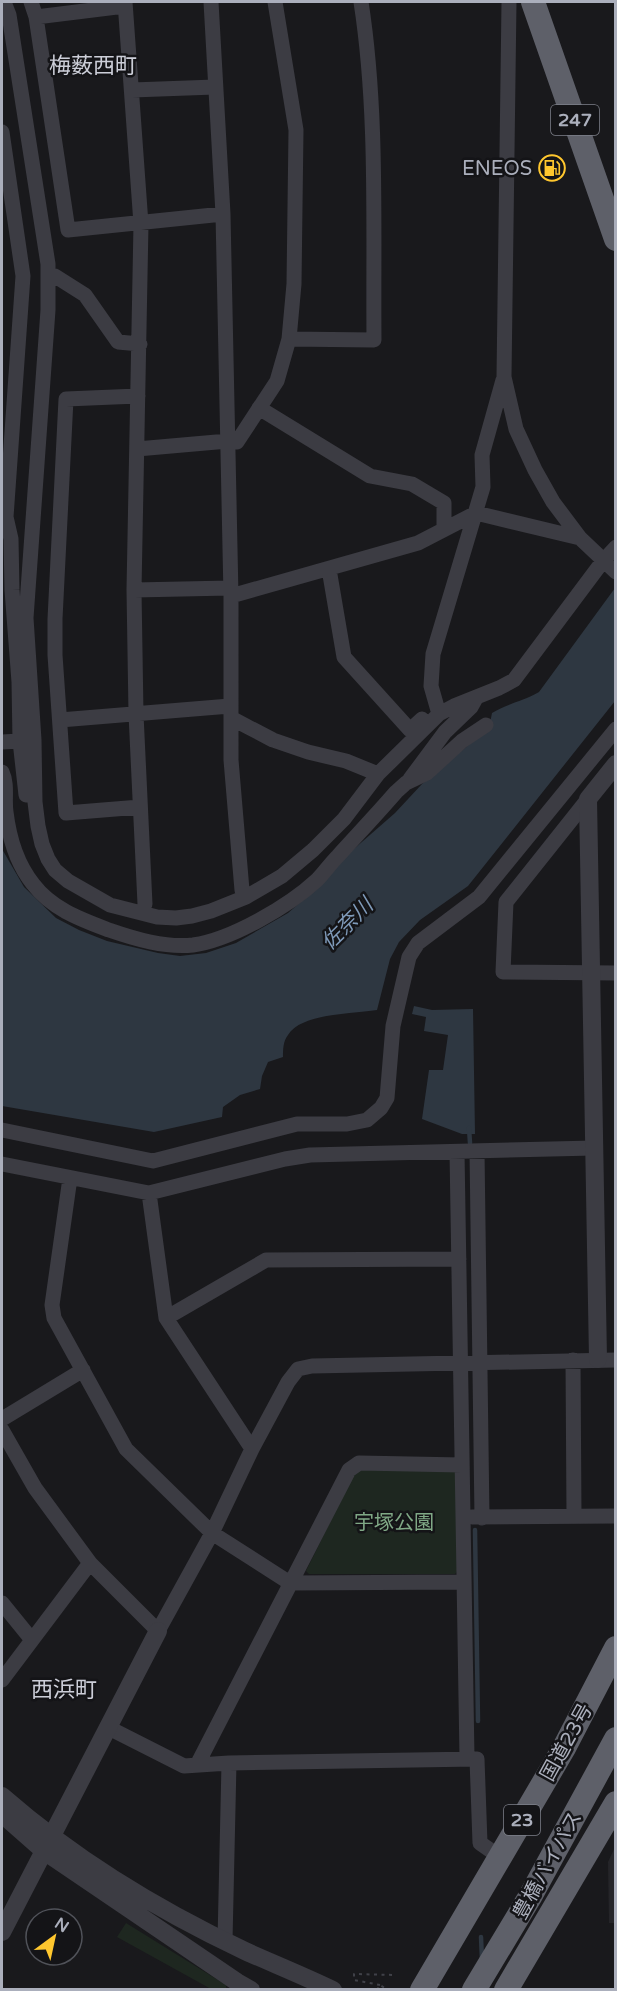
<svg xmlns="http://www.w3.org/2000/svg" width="617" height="1991" viewBox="0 0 617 1991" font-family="'Varela Round','Noto Sans JP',sans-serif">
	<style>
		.built { fill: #252529 }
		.green { fill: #1e2720 }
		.water { fill: #2e3741 }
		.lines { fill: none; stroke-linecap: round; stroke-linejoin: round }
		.stream { stroke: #2e3741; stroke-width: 4.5 }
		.path { stroke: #404148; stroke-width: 2; stroke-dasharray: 3 4.5; stroke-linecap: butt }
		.minor { stroke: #3c3c43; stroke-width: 15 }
		.tertiary { stroke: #3c3c43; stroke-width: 18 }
		.trunk { stroke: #5e6069; stroke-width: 24 }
		.labels { text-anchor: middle; stroke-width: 5; stroke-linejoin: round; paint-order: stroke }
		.shield { fill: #141417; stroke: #7e808a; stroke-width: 1.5 }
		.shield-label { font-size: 18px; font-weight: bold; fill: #abafbc }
		.poi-label { font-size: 20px; fill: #abafbc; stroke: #141417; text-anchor: end }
		.park-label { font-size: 20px; fill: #80a886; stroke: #141417 }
		.street-label { font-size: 20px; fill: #abafbc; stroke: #141417 }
		.water-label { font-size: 21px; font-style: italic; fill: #7f9ab9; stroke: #141417 }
		.quarter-label { font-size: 22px; fill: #ccced8; stroke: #141417 }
	</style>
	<rect width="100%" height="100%" fill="#19191c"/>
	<path class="built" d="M615,1847V1923H609L608,1862Z"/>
	<path class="green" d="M361,1468L454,1471L457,1475L459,1570L455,1574H309L306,1571L355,1472Z
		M126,1923L226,1985V1989H211L117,1937Z"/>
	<path class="water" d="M615,588V701L468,886L420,920L399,942L390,959L377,1010C353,1014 301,1013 288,1035C283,1041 283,1050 283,1057L268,1062L262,1076L260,1089L240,1095L223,1107L222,1117L154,1132L2,1106V849L24,887L56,918L79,930L107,941L158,953L180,956L206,953L236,943L288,913L323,883L339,862L395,813L422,784L489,728L492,713C508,703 522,702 539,692Z
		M414,1006L432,1010L473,1009L475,1134H462L422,1119L429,1070H443L448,1035L424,1031L426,1017L412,1014Z"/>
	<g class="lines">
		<path class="stream" d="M469,1128L470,1143
			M475,1530L478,1721
			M481,1937L482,1960"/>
		<path class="path" d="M380,1985L354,1980V1974L395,1975
			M377,1990L380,1985L388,1990"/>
		<path class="minor" d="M4,2L9,15L48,264V310L26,618L34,740L35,802L38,826L42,844L48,859L55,870L68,881L110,905L157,917L176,918L192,916L211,911L246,897L282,876L313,850L344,819L378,774L439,714L454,706L499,688L514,680L603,561L616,547
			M31,2L36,17L68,230L223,214
			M125,2L141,224L134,590L136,714L145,904
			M211,2L223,214L231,596V760L242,890L246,897
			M509,2L504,377L516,429L535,470L553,502L580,538L616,572
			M36,17L125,6
			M132,90L215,87
			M2,132L23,276L6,517L2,524
			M49,277L55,276L85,295L118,342L140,344
			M289,339L374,340C373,229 378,111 361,2
			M138,396L66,399L55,619V655L66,813L140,807
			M259,408L370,476L412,484L444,503V529
			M137,449L228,441L237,442L277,381L289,339L294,284L296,130L275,2
			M6,517L11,539L12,590L19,682L20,741L26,795
			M329,569L344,657L410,730L422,719
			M134,590L230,588
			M231,596L418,543L476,513L580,538
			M439,714L431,686L433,654L483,487L482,455L503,380
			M231,718L273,740L308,752L346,761L378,774
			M60,720L230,706
			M2,742L20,741
			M2,772C8,785 4,799 6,812C9,837 17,864 33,884C52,909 80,919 109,930C135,939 165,948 193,945C231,940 289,906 317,880C324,873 330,864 338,856C357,835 377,814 396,792L406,783L427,773L462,741L486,725
			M410,779L445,732L471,707L476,698
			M588,799L506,902L503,972L616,973
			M2,1130L153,1161L297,1124H347L367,1120L381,1108L387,1098L393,1026L409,957L418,943L479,897L616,729
			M477,1151L482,1518
			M457,1152L467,1758
			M2,1164L149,1193L285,1159L310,1155L594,1148
			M70,1178L52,1305L54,1318L126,1449L212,1533L290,1583L464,1582
			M149,1193L166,1318L252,1449
			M166,1318L266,1260L459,1259
			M573,1360L574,1516
			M2,1419L83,1370
			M2,1430L35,1488L90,1563L158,1631L212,1533L252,1449L288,1382L298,1369L312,1366L616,1360
			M472,1517L616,1516
			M2,1603L32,1640
			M2,1680L90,1563
			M107,1727L184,1766L229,1763L477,1759L480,1843L500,1857
			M197,1765L349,1470L359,1463L462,1465
			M225,1941L229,1763"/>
		<path class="tertiary" d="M598,1359L588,799L616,764
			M2,1796C74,1859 158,1910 245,1951C274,1964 304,1976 333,1990
			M2,1814L44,1851L237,1982L251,1990
			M2,1932L158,1631"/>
		<path class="trunk" d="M533,2L616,239
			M422,1990L564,1748L616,1648
			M474,1990L531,1895L616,1739
			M506,1990L616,1803"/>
	</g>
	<defs>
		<g id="fuel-ring" transform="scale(1.35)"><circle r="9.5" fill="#141417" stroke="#ffc72e" stroke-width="1.5"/><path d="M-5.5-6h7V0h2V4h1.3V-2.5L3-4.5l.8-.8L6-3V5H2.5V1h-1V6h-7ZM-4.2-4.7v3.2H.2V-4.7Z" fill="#ffc72e"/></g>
	</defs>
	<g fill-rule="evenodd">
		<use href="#fuel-ring" x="552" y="168"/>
	</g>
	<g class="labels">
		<g class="shield">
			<rect x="551" y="105" width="48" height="30" rx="4.5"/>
			<rect x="504" y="1805" width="36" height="30" rx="4.5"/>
		</g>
		<g class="shield-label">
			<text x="575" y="126">247</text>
			<text x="522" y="1826">23</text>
		</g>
		<g class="poi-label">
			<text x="532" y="175">ENEOS</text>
		</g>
		<g class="park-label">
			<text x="394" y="1529">宇塚公園</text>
		</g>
		<g class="street-label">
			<text transform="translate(566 1742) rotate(-61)" y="7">国道23号</text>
			<text transform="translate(547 1865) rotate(-61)" y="7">豊橋バイパス</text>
		</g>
		<g class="water-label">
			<text transform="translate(347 924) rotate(-45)" y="7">佐奈川</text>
		</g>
		<g class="quarter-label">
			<text x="93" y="73">梅薮西町</text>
			<text x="64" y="1697">西浜町</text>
		</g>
	</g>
	<rect width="617" height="1991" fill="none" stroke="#abafbc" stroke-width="6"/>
	<g transform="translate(54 1937) rotate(33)"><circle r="28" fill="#141417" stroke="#505259" stroke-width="1.5"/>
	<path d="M0-4.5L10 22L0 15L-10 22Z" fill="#ffc72e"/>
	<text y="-9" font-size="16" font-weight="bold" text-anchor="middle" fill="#abafbc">N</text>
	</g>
</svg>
